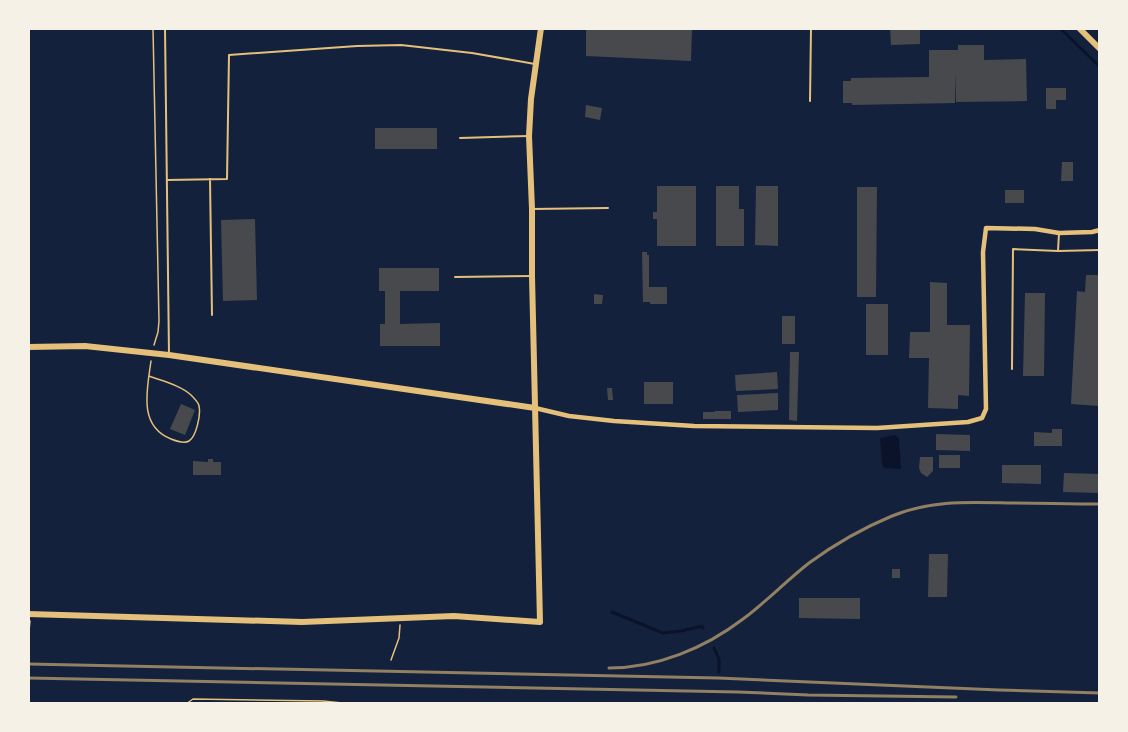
<svg xmlns="http://www.w3.org/2000/svg" width="1128" height="732" viewBox="0 0 1128 732" font-family="Helvetica,sans-serif">
	<style>
		.water { fill: #0b132b }
		.lines { fill: none; stroke-linecap: round; stroke-linejoin: round }
		.stream { stroke: #0b132b; stroke-width: 3 }
		.building { fill: #48494c }
		.path { stroke: #e5c07b; stroke-width: 1.5 }
		.service { stroke: #e5c07b; stroke-width: 2 }
		.minor { stroke: #e5c07b; stroke-width: 4.5 }
		.tertiary { stroke: #e5c07b; stroke-width: 6 }
		.rail { stroke: #918062; stroke-width: 3 }
	</style>
	<rect width="100%" height="100%" fill="#14213d"/>
	<path class="water" d="M895,435L899,438L901,469L884,468L882,464L880,438Z"/>
	<g class="lines">
		<path class="stream" d="M1060,28L1100,67
			M612,612L663,633L681,631L702,626L703,628
			M714,648L719,659V672"/>
	</g>
	<path class="building" d="M586,28H692L691,61L586,56Z
		M890,28H920V44L891,45Z
		M958,45H984V60L1026,59L1027,101L956,102L955,72V103L852,105V103H843V81H851V78L929,77V50H958Z
		M1046,88H1066V100H1056V109H1046Z
		M586,105L602,108L600,120L585,117Z
		M375,128H437V149H375Z
		M1062,162H1073V181H1061Z
		M657,186H696V246H657V219H653V212H657Z
		M716,186H739V209H744V246H716Z
		M756,186H778V246L755,245Z
		M857,187H877L876,297H857Z
		M1005,190H1024V203H1005Z
		M255,219L257,300L223,301L221,220Z
		M642,252H647V255H649V287H667V304H650V302H643Z
		M379,268H439V291H400V324L440,323V346H380V324H385V291H379Z
		M1086,275H1100V406L1071,404L1077,291L1085,292Z
		M930,282L947,283V325H970L969,396L958,395V409L928,408L929,358H909L910,332H930Z
		M1025,293H1045L1044,376H1023Z
		M594,294L603,295L602,304H594Z
		M866,304H888V355H866Z
		M782,316H795V344H782Z
		M790,352H799L797,421L789,420Z
		M777,372L778,389L736,391L735,375Z
		M644,382H673V404H644Z
		M607,388H612L613,400H608Z
		M778,393V410L738,412L737,395Z
		M181,404L195,410L185,435L170,429Z
		M715,411H731V419H703V412H715Z
		M1052,429H1062V446H1034V432L1052,433Z
		M936,434L970,435V451L936,450Z
		M939,455H960V468H939Z
		M920,457H933V471L927,477L921,473L919,468Z
		M208,459H213V462H221V475H193V461L208,462Z
		M1002,465H1041V484L1002,483Z
		M1064,473L1100,474V493L1063,492Z
		M929,554H948L947,597H928Z
		M892,569H900V578H892Z
		M799,598H860V619L799,618Z"/>
	<g class="lines">
		<path class="path" d="M153,28L159,321L158,332L154,345
			M149,376C162,381 180,385 191,395C194,398 199,403 199,406C201,415 196,437 189,441C184,444 176,441 171,439C138,426 147,390 151,361
			M28,641L30,621
			M391,660L399,638L400,625
			M28,702L29,704
			M186,704L193,699L323,701L352,704
			M534,704H539"/>
		<path class="service" d="M165,28L169,355
			M810,101L811,28
			M460,138L529,136
			M210,179L212,315
			M167,180L227,179L229,55L357,46L401,45L472,53L535,64
			M532,209L608,208
			M1059,233L1058,251L1100,250
			M455,277L532,276
			M1012,369L1013,249L1058,251"/>
		<path class="minor" d="M535,408L569,416L614,421L694,426L877,428L968,422L982,418L986,409L983,252L986,228L1035,229L1059,233L1092,232L1100,230"/>
		<path class="tertiary" d="M1079,28L1100,49
			M28,347L85,346L169,355L535,408
			M28,614L302,622L454,616L540,622L532,276V209L529,136L531,99L541,28"/>
		<path class="rail" d="M28,664L718,678L999,690L1100,693
			M609,668C657,668 705,648 743,619C766,602 786,581 809,563C835,544 863,528 892,516C931,500 967,502 1008,503C1039,503 1069,504 1100,504
			M28,678L738,692L808,695L956,697"/>
	</g>
	<rect width="1128" height="732" fill="none" stroke="#f6f1e7" stroke-width="60"/>
</svg>
